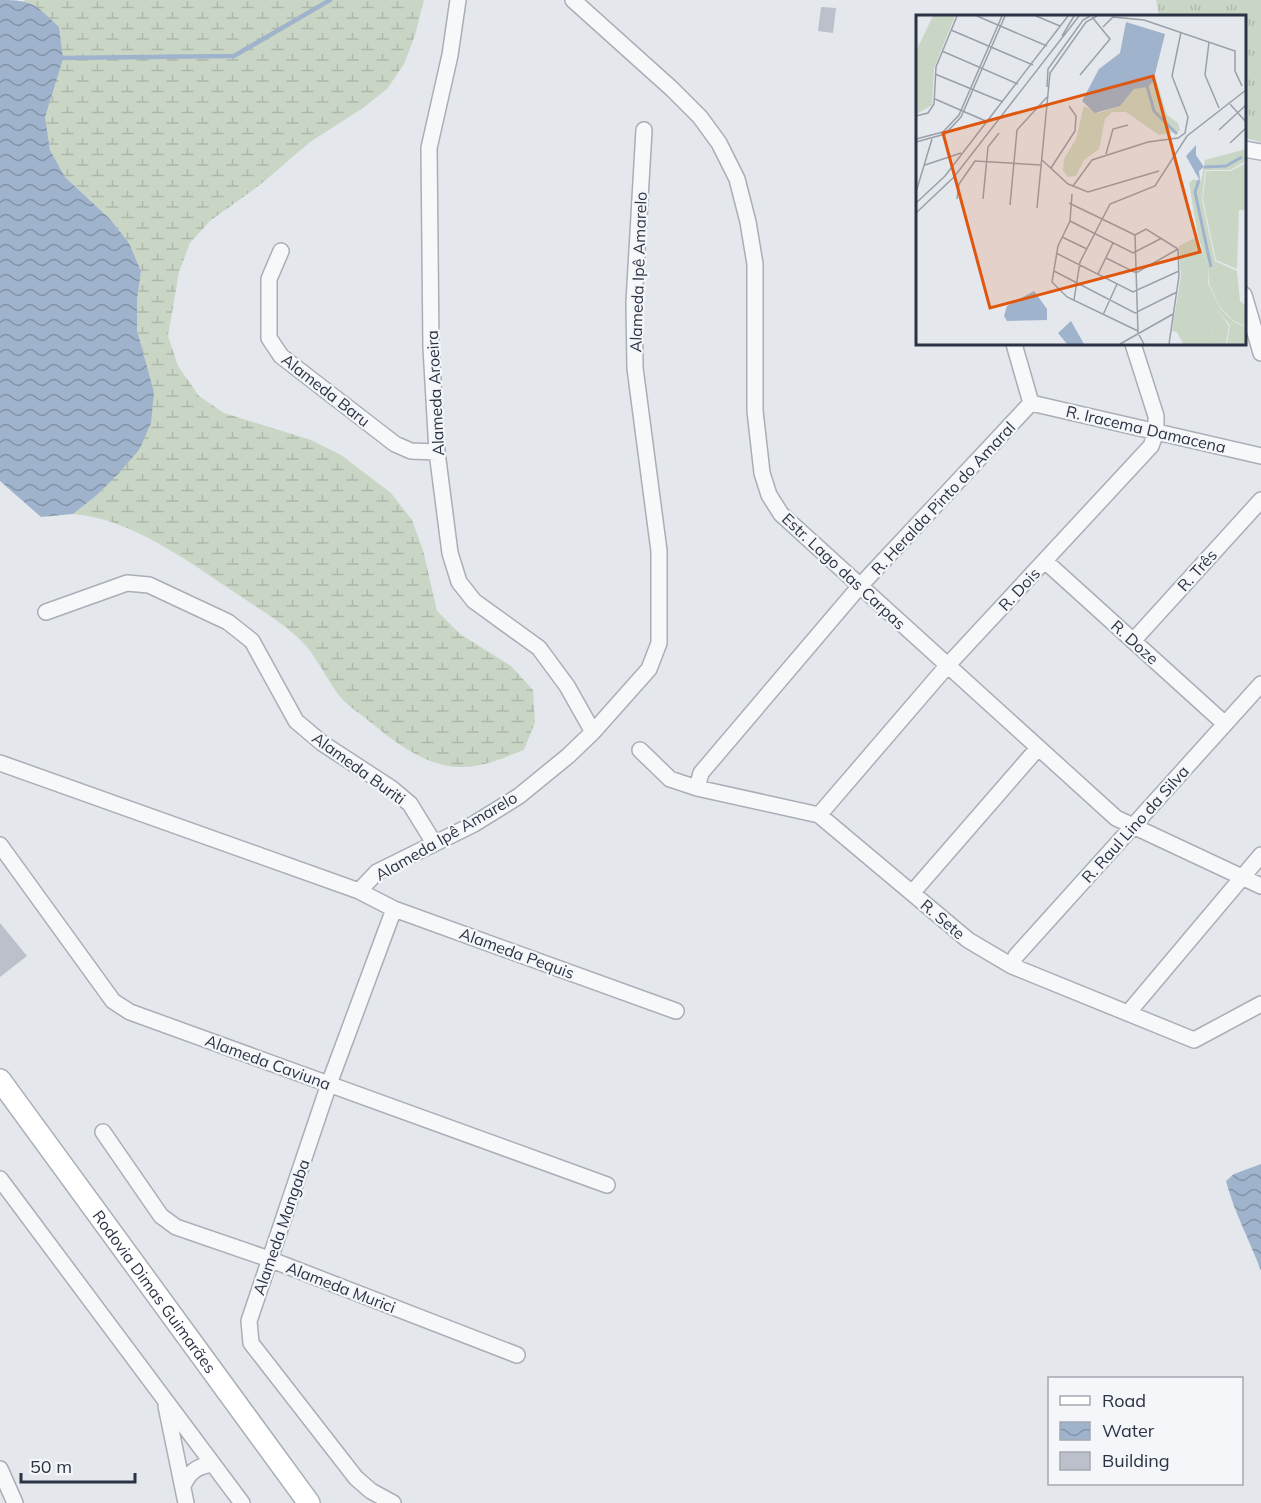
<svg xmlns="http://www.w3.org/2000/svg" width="1261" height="1503" viewBox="0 0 1261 1503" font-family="Mulish,sans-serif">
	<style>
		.grass { fill: url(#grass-tufts) }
		.wetland { fill: url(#wetland-marsh) }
		.water { fill: url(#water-waves) }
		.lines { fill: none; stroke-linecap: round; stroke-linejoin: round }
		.stream { stroke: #9fb4cc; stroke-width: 4.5 }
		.building { fill: #bbc0ca }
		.street-casing { stroke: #a9aeb7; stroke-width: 18 }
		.secondary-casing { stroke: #a9aeb7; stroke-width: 24 }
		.street { stroke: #f7f8fa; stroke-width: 15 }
		.secondary { stroke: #fff; stroke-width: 21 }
		.labels { text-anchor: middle; stroke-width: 4.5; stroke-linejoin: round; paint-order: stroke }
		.street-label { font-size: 16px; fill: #2b3445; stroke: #f4f6f9 }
		.inset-river { fill: none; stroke: #9fb4cc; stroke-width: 3 }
		.inset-road { fill: none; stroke: #9a9fa9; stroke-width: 1.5 }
		.view { fill: #df570f; fill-opacity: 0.15; stroke: #df570f; stroke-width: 3 }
		.inset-edge { fill: none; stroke: #2b3445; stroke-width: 3 }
	</style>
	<defs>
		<pattern id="grass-tufts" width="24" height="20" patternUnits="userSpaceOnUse" patternTransform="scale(1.5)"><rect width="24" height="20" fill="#c9d6c5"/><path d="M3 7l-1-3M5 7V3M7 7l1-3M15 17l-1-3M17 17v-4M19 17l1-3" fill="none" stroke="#adb8ab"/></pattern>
		<pattern id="wetland-marsh" width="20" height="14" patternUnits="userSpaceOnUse" patternTransform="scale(1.5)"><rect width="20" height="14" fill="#c9d6c5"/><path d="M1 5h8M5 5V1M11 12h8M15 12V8" fill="none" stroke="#adb8ab"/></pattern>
		<pattern id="water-waves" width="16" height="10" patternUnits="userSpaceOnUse" patternTransform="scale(1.5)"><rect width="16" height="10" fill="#9fb4cc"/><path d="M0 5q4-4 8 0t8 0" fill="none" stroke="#8293a7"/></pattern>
	</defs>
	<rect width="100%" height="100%" fill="#e4e7ec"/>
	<path class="grass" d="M1156,0H1261V142L1245,138L1244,16H1159Z"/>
	<path class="wetland" d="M24,0H424L415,35L404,64L387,89L363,108L310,142L261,184L210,221L190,243L179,272L168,336L178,366L199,396L224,413L311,440L341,455L391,493L412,520L423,550L437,611L460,634L511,666L533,690L535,722L524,750C505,757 484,767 463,767C425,768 391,739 364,717C357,712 349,706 343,700C329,684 320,663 307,647C286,623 257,608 231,590C185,559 129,518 73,514L97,495L139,450L154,392L137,330V300L141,271L129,243L110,219L65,177L50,150Z"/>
	<path class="water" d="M0,0C35,0 35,5 59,27L63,59L45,117L50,150L65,177L110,219L129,243L141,271L137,300V330L154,392L151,423L139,450L119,473L97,495L73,514L41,517L0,481Z
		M1261,1164V1271C1250,1241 1234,1212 1226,1181L1234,1174Z"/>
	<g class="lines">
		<path class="stream" d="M57,58L234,56L330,0"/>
	</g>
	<path class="building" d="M821,7L836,8L833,33L818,31Z
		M0,923L27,956L0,977Z"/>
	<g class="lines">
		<g class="street-casing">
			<path id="street" d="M458,0L450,55L429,148L431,347L437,452L450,553L459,582L474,601L539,648L567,686L593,732
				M573,0L672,89L700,117L719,143L737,179L748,222L755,264V411L762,473L769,495L781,514L1116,818L1261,886
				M1244,149L1261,152
				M281,251L269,279V338L281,356L395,444L411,451L437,452
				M1244,295L1261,353
				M1014,344L1031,403
				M1031,403L1261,456
				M1045,561L1225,724
				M46,612L127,583L149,585L228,622L252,641L296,721L322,743L391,788L410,804L434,843
				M1133,641L1261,500
				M640,750L670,779L697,788L819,815L968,940L1012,966L1194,1040L1261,1004
				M0,763L359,891L394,909L676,1011
				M697,788L701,773L859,587L1031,403
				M819,815L947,666L1151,446L1156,432V416L1133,344
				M0,845L113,1001L130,1012L607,1185
				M359,891L377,872L474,824L519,796L568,756L593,732L649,669L659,643V551L635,368L634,302L644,130
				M912,893L1038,748
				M1012,966L1016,956L1261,684
				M1128,1013L1261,855
				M103,1132L161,1216L176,1227L269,1259L517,1355
				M0,1179L242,1503
				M166,1406L186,1503
				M0,1469L15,1503
				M183,1486C189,1472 197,1466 213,1464
				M393,1503L371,1491L356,1478L251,1343L249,1321L329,1084L394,909"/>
		</g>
		<g class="secondary-casing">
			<g id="secondary">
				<path id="s1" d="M0,1080L309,1503"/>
			</g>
		</g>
		<use href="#street" class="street"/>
		<use href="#secondary" class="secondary"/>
	</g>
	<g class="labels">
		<g class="street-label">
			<text transform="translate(638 272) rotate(-88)" y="6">Alameda Ipê Amarelo</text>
			<text transform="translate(326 390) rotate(38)" y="6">Alameda Baru</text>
			<text transform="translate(435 393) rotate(-93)" y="6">Alameda Aroeira</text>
			<text transform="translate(1146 429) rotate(13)" y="6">R. Iracema Damacena</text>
			<text transform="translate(943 498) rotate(-47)" y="6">R. Heralda Pinto do Amaral</text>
			<text transform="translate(1197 570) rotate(-48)" y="6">R. Três</text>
			<text transform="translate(844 571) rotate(43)" y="6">Estr. Lago das Carpas</text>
			<text transform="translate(1019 589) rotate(-47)" y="6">R. Dois</text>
			<text transform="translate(1135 642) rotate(42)" y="6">R. Doze</text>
			<text transform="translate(359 768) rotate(36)" y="6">Alameda Buriti</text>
			<text transform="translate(1135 824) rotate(-48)" y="6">R. Raul Lino da Silva</text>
			<text transform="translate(446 836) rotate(-30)" y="6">Alameda Ipê Amarelo</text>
			<text transform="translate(943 919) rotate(40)" y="6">R. Sete</text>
			<text transform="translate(517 953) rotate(20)" y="6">Alameda Pequis</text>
			<text transform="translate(268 1062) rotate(20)" y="6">Alameda Caviuna</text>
			<text transform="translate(281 1227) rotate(-71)" y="6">Alameda Mangaba</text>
			<text transform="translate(341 1287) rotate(21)" y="6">Alameda Murici</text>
			<text dy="6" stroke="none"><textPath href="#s1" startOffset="262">Rodovia Dimas Guimarães</textPath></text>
		</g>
	</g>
	<g transform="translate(916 15)">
		<rect width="330" height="330" fill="#e4e7ec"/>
		<path d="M330,148V195H323L321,254L300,245L287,184L290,156H315ZM281,222L292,251V268L303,292L318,307L330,312V329H311L314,310L302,296L294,314L299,329H267L261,317L256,316L265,261L263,231Z" fill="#c9d6c5"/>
		<path d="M330,134V146L314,155H289L286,185L299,246L321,256L324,286L330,291V311L318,306L303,291L293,268L292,251L282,221L273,168L278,164L285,167L289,145ZM302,296L313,311L310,329H299L294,314Z" fill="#c9d6c5"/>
		<path d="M238,58L251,100L262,108L264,116L243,120L210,97H196L189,104L183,134L168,145L160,161L152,162L147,155L148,144L160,124L168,91L183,98L204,91L218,74L237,67Z" fill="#c9d6c5"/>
		<path d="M17,1H39L18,53L16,90L1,99L0,36Z" fill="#c9d6c5"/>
		<path d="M210,7L249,19L237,67L231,72L218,74L204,91L179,98L166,86L183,54L204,38ZM280,130V140L288,152L283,156L284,166L270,141ZM118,276L131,294V305L91,306L88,301L91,291ZM155,306L168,329H151L142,318Z" fill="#9fb4cc"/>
		<path class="inset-river" d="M231,71L238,96L261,119M288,152L310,151L326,142M283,165L279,177L295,252"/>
		<path class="inset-road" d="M61,1L131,31M120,1L144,11M187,12L197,2L228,5L319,36V56L326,71M35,15L117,50M146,21L158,1M293,27L289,60L303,93M26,36L102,69M19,59L87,87M164,60L194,24L176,2M131,72L132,54L167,5L174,1M19,84L72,107M314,89L330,107M0,101L12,98L18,89L20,52L41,1M303,115L330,90M0,124L27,117L43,100L86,1M0,127L29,119L45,102L89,1M314,128L330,113M190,139L197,114L212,110M126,145L152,169L172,177L243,156M9,150L45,138M135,153L159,116L160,101L153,91M157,171L176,145L232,127L262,123L269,118L272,102L256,61L265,17M0,177L16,124M156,179L154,206L142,231L136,267L151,282L222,316M41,184L43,169L59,146L125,150M67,184L72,132L83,118M0,188L29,161L152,1M153,188L219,220M94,190L101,115L131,82M121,193L134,58L170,7L181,1M0,198L38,162L163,1M154,206L217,238L246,223M219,220L222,318L228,329M219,220L230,214L262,234M146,222L171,234M140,238L217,277L263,256M190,243L220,258L262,234M138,256L219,298L261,277M182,259L197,228M158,285L164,247L194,189L239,171L271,121L330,75M187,300L201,269M204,329L257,299M253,329L263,261L262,234"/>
		<path class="view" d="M237,61L284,237L74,293L27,118Z"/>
		<rect width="330" height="330" class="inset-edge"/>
	</g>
	<rect x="1048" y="1377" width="195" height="108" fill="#f4f6f9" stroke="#a4a8b1" stroke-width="1.5"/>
	<rect x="1060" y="1396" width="30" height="9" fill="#ffffff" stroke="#a4a8b1" stroke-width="1.5"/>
	<text x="1102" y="1407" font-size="18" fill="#2b3445">Road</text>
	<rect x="1060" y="1422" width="30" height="18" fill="url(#water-waves)" stroke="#a4a8b1" stroke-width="1.5"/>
	<text x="1102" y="1437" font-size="18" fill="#2b3445">Water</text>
	<rect x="1060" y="1452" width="30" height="18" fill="#bbc0ca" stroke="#a4a8b1" stroke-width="1.5"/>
	<text x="1102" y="1467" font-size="18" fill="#2b3445">Building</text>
	<path d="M21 1473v9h114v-9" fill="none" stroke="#2b3445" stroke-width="3"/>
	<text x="30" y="1473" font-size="18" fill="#2b3445" stroke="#f4f6f9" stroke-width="4.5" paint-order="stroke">50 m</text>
</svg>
